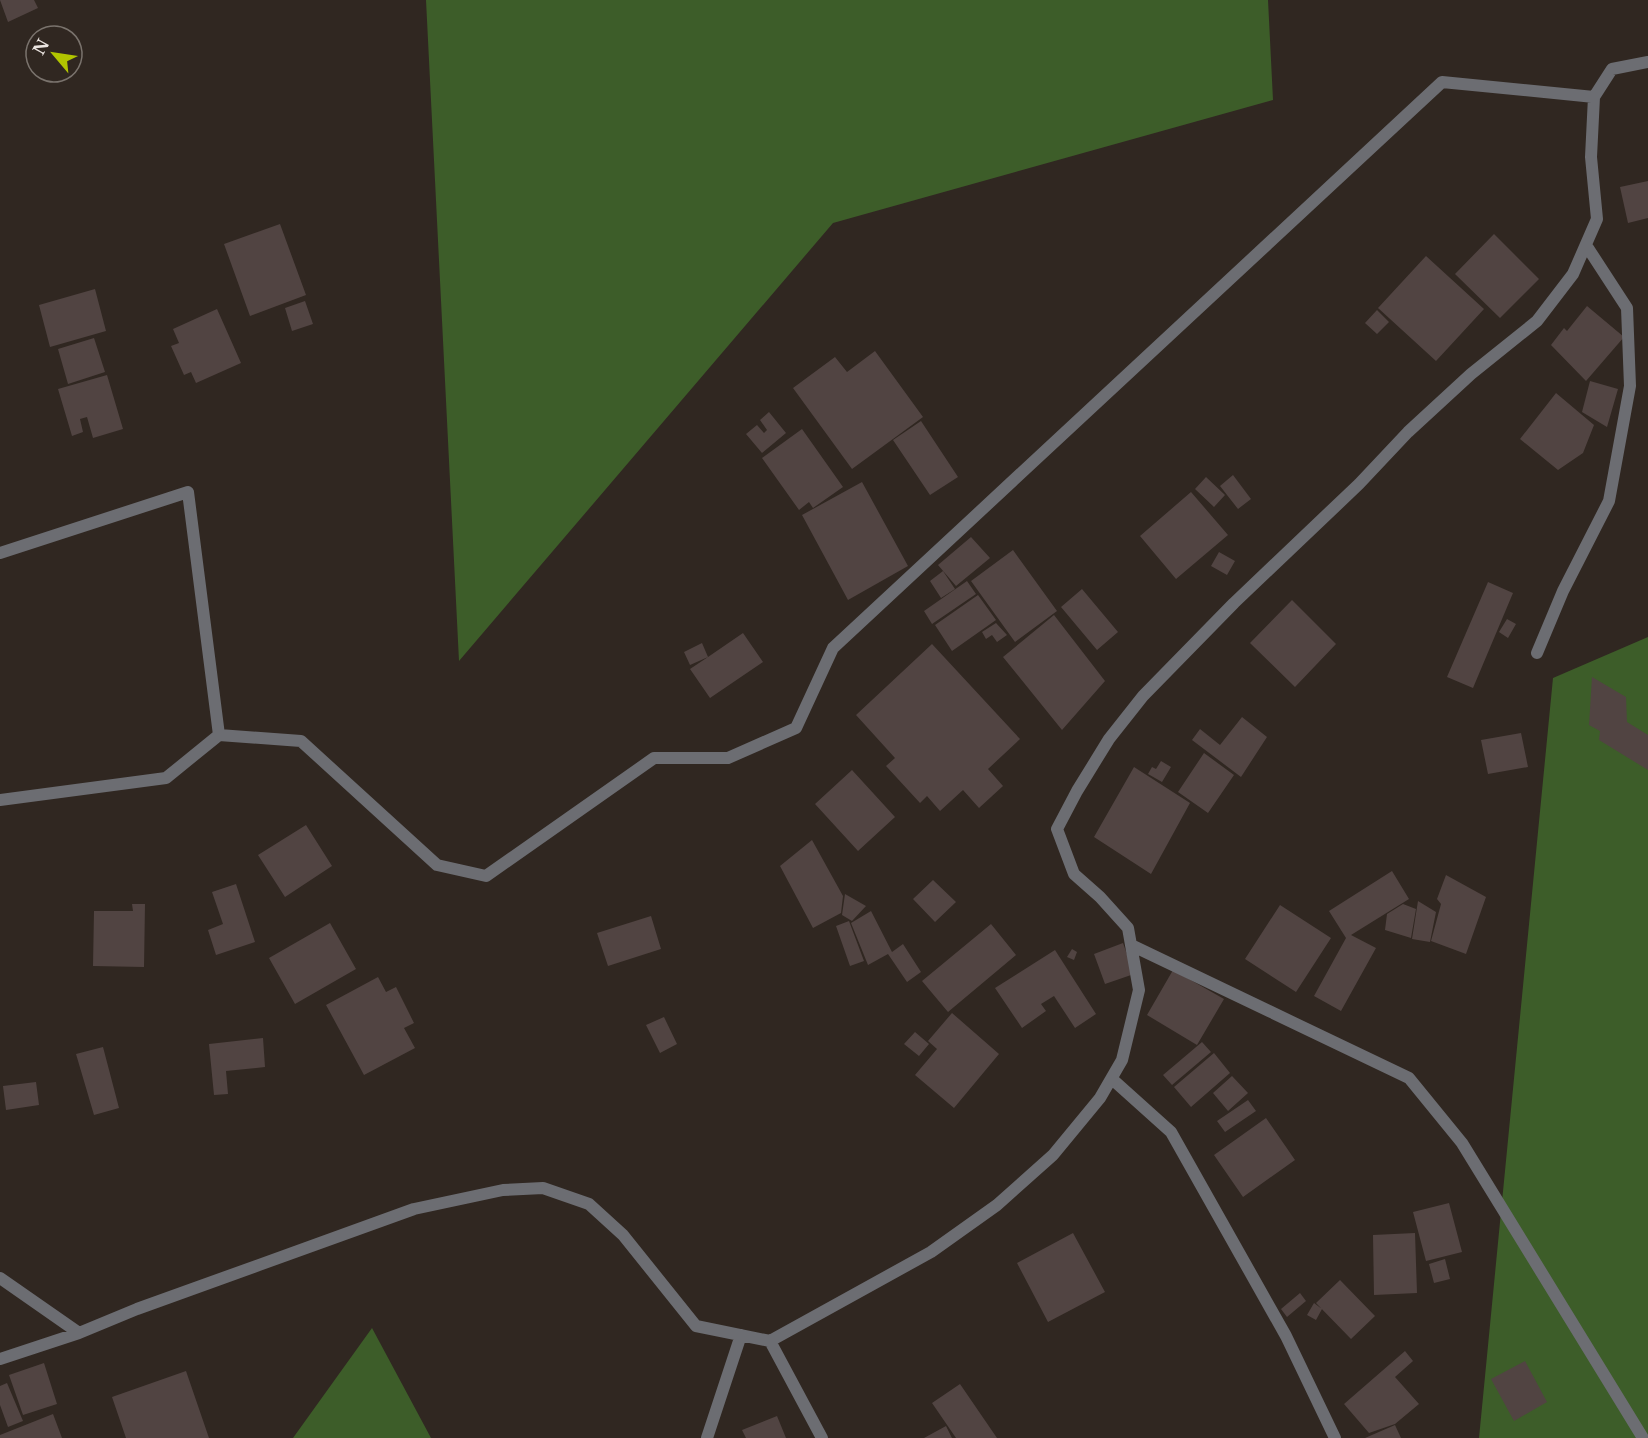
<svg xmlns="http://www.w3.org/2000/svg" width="1648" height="1438" viewBox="0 0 1648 1438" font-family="'Libre Baskerville',serif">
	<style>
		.forest { fill: #3d5d29 }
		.building { fill: #514442 }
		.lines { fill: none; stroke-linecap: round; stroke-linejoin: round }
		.minor { stroke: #6c6d72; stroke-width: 12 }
	</style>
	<rect width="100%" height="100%" fill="#302721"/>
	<path class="forest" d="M426,0H1268L1273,100L833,223L459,661Z
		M1648,637V1438H1479L1553,678Z
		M372,1328L431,1438H293Z"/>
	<path class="building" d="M0,0H34L38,8L8,22Z
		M1648,181V218L1628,223L1620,187Z
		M280,224L306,295L250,316L224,244Z
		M1494,234L1539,279L1500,318L1455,274Z
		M1426,256L1484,309L1436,361L1378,308Z
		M95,289L106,331L50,347L39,305Z
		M305,301L313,324L292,331L285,308Z
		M1587,306L1624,337L1586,381L1551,345L1564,328L1567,331Z
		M217,309L241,363L196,383L191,372L184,375L171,346L179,343L173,329Z
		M1377,310L1389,322L1377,334L1365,323Z
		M94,338L105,372L68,384L58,349Z
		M875,351L923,417L852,469L793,388L835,357L847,372Z
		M107,375L123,429L93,438L87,417L80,419L83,432L72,436L58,389Z
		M1590,381L1618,389L1607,427L1582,412Z
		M1556,393L1594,425L1583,453L1558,470L1520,439Z
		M769,412L786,433L762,453L746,434L757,425L764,433L767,430L760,420Z
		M921,421L958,477L930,495L893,440Z
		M802,429L843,487L813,508L809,502L799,510L762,458Z
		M1233,475L1251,499L1238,509L1220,486Z
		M1206,477L1225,495L1214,507L1195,489Z
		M862,482L908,566L848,600L802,515Z
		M1191,492L1228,535L1176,579L1140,536Z
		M971,537L990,558L956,586L938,565Z
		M1013,550L1057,611L1015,642L971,581Z
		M1219,552L1235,561L1227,575L1211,566Z
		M943,571L955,589L941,598L930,581Z
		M967,581L976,594L932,624L924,611Z
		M1488,582L1513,593L1473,688L1447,677Z
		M1082,589L1118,632L1097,650L1061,607Z
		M978,595L996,620L952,651L935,625Z
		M1292,600L1336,644L1295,687L1250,643Z
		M1054,615L1105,681L1062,730L1003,657Z
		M1507,619L1516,624L1508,638L1499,632Z
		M996,623L1007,635L997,642L992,635L986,639L982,632Z
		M743,633L763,662L710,698L690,669L708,657L690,665L684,652L702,643L708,657Z
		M932,644L1020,739L988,769L1003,786L979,808L963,790L940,811L927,796L920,803L886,766L895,758L856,715Z
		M1592,677L1626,697L1627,722L1648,735V770L1599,740L1600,731L1589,725Z
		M1242,717L1267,737L1241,777L1192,740L1200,729L1220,745Z
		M1521,733L1528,767L1488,774L1481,740Z
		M1204,753L1234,775L1208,813L1178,792Z
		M1161,761L1171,767L1162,782L1148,774L1152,767L1156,769Z
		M1134,767L1190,803L1151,874L1094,837Z
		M852,770L895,817L858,851L815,804Z
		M306,825L332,866L285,897L258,855Z
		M812,840L843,896L841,913L813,928L780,866Z
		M1392,871L1409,899L1351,935L1376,948L1341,1011L1314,996L1346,938L1329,911Z
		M1446,875L1486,897L1466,954L1431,941L1441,904L1437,899Z
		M933,880L956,902L935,922L913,899Z
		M236,884L255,942L216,955L208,930L223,924L212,892Z
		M845,894L866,906L852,921L842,915Z
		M1418,901L1436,912L1430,942L1412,939Z
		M132,904H145L144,967L93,966L94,911H133Z
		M1403,904L1416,909L1411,938L1385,930L1387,914Z
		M1280,905L1331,938L1296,992L1245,959Z
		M871,911L892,952L903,944L921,972L907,982L888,954L868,965L851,923Z
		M651,916L661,949L608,966L597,933Z
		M849,921L864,961L850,966L836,926Z
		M330,923L356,969L295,1004L269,958Z
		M991,924L1016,955L948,1012L922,981Z
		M1123,943L1134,974L1105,984L1094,954Z
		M1072,949L1077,952L1074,960L1067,957Z
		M1055,950L1096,1014L1075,1028L1054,996L1041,1004L1046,1011L1022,1028L995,988Z
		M1173,970L1224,999L1197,1045L1147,1015Z
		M378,977L386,992L396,987L414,1023L404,1028L415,1048L364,1075L326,1005Z
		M952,1013L999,1054L954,1108L915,1075L937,1049L928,1041Z
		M664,1017L677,1044L660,1053L646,1025Z
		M915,1032L929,1044L919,1056L904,1044Z
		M263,1038L265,1067L226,1071L228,1094L214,1095L209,1044Z
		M1202,1042L1211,1052L1172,1085L1163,1075Z
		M103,1047L119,1108L94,1115L76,1054Z
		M1214,1053L1230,1073L1191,1107L1174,1087Z
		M1232,1076L1248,1093L1228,1111L1213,1093Z
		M36,1082L39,1105L6,1110L3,1086Z
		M1248,1100L1256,1111L1225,1132L1217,1121Z
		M1266,1118L1295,1160L1243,1197L1214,1155Z
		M1449,1203L1462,1252L1426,1261L1413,1212Z
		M1073,1233L1105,1292L1048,1322L1017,1263Z
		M1415,1233L1417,1293L1374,1295L1373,1235Z
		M1445,1259L1450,1279L1434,1283L1429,1264Z
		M1340,1280L1375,1316L1351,1339L1316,1303Z
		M1300,1293L1306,1301L1287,1317L1281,1309Z
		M1314,1303L1322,1309L1316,1320L1307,1315Z
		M1405,1351L1413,1361L1395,1377L1419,1404L1395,1424L1369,1433L1344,1404Z
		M1525,1361L1547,1402L1514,1421L1491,1379Z
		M44,1363L57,1404L23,1415L9,1375Z
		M186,1371L209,1438H126L112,1397Z
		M7,1383L23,1421L8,1427L0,1405V1386Z
		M960,1384L997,1438H956L932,1403Z
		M53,1414L62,1438H0V1435Z
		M777,1416L786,1438H746L742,1430Z
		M1395,1425L1401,1438H1365Z
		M946,1426L952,1438H924Z"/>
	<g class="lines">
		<path class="minor" d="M0,553L188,492L219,735
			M1537,653L1563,591L1609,501L1630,386L1627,308L1586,245
			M0,800L166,778L219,735L301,741L437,865L486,876L654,758H728L796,728L833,648L1442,82L1594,97
			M1131,945L1409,1078L1462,1143L1643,1438
			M1112,1079L1171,1132L1286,1336L1335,1438
			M0,1278L79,1333L137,1309L414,1209L503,1190L543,1188L589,1204L623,1235L696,1326L770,1341L931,1252L997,1205L1053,1155L1100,1098L1122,1060L1139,990L1128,928L1100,897L1074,874L1057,829L1077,791L1109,739L1143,696L1234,603L1359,484L1408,432L1471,374L1537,321L1573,274L1597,219L1591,157L1594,97L1612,69L1648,62
			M770,1341L822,1438
			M0,1359L79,1333
			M707,1438L741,1335"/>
	</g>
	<g transform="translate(54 54) rotate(299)"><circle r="28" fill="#302721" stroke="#7a736d" stroke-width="1.5"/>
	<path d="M0-4.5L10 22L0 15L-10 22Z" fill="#b1c500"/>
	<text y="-9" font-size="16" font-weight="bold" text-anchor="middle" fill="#eae4e0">N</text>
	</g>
</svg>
